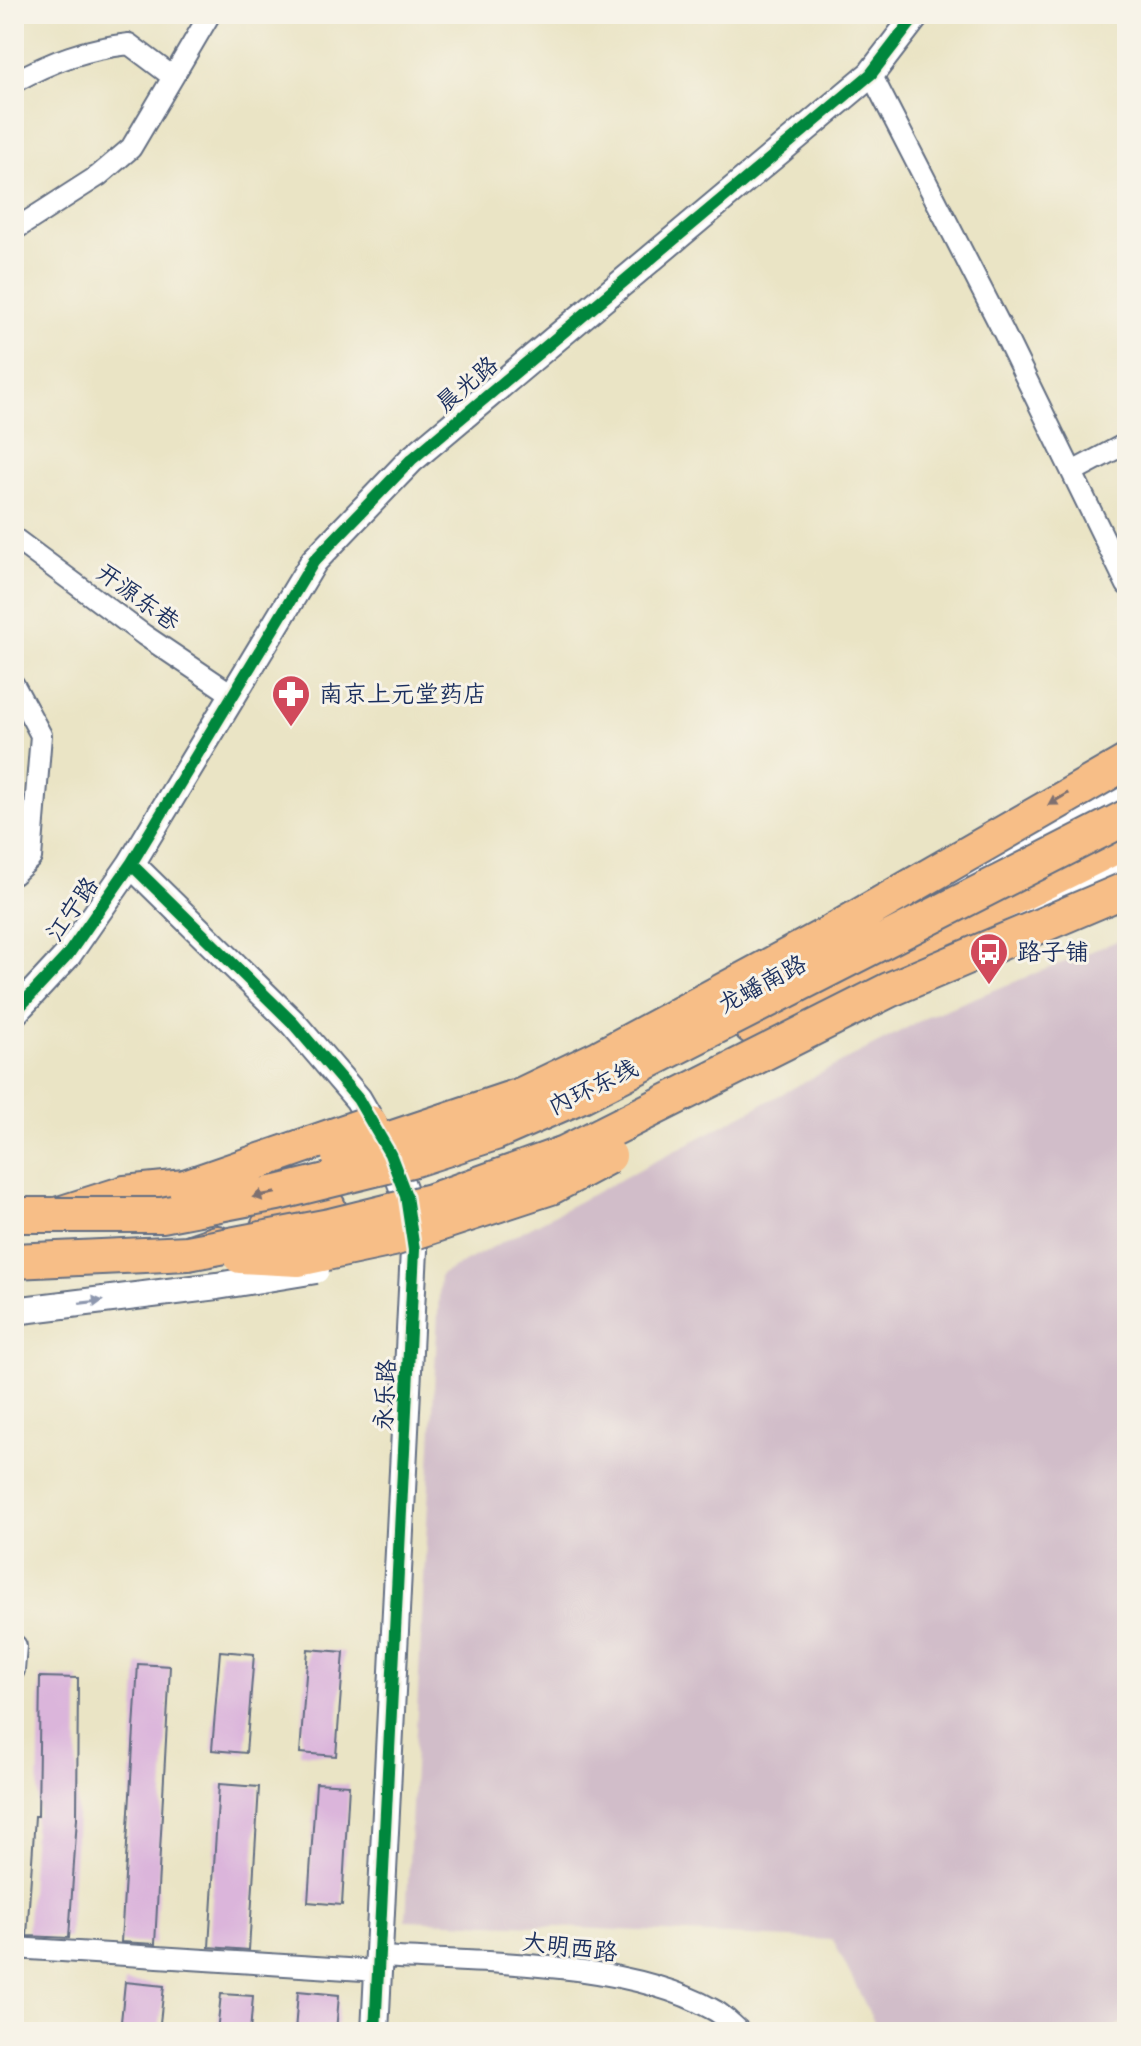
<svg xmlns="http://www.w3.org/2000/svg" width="1141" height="2046" viewBox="0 0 1141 2046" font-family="'Playpen Sans','LXGW WenKai TC',sans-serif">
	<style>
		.industrial { fill: #d1bdc9 }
		.building { fill: #dbb5db }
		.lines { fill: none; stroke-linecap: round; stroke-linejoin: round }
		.minor-casing { stroke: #636e82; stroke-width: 24 }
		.tertiary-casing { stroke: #636e82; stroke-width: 30 }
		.trunk-casing { stroke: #636e82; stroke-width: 38 }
		.minor { stroke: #fff; stroke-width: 20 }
		.tertiary { stroke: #fff; stroke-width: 26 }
		.trunk { stroke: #f7be87; stroke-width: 34 }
		.tertiary-bridge-casing { stroke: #636e82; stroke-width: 30; stroke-linecap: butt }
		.trunk-bridge-casing { stroke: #636e82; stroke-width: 38; stroke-linecap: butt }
		.tertiary-bridge { stroke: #fff; stroke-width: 26 }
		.trunk-bridge { stroke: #f7be87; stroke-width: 34 }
		.cycleway-casing { stroke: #f7f3e8; stroke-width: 17 }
		.cycleway { stroke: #00873e; stroke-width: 12 }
		.oneway { fill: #7e6f70 }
		.oneway2 { fill: #8d97ae }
		.labels { text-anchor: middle; stroke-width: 6; stroke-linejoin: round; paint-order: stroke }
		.street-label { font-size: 24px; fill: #1b2f5e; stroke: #f7f3e8 }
		.poi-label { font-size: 24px; fill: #1b2f5e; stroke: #f7f3e8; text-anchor: start }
	</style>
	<rect width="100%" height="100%" fill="#f7f3e8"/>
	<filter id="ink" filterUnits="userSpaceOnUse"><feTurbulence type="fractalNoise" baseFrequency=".0125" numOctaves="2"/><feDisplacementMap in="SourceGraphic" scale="16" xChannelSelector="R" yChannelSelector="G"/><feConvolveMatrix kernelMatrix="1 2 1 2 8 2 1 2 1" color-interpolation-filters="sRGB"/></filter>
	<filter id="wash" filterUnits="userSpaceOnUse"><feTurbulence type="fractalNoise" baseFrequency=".006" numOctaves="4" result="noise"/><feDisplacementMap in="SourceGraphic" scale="32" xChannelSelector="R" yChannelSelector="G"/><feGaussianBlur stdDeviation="1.8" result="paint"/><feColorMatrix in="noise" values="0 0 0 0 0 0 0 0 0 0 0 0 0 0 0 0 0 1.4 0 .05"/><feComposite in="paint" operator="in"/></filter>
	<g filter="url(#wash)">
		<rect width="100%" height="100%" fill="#eae4c5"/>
		<path class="industrial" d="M1127,937V2021L1105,2032H879L833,1940L406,1920L440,1275L929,1016Z"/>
		<g id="blocks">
			<path class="building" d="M308,1649L344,1652L336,1756L300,1753Z
				M220,1651L254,1654L246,1753L212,1750Z
				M138,1664L170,1666L155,1944L121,1942Z
				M40,1677L78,1678L77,1818L69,1938L27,1936L35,1816H38Z
				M316,1783L349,1785L342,1905L308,1902Z
				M219,1784L259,1787L249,1950L209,1947Z
				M125,1982L164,1986L159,2032H120Z
				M298,1991L339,1995L336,2032H295Z
				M221,1994L253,1996L250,2032H217Z"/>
		</g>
	</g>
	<g filter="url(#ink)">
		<use href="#blocks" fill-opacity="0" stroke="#636e82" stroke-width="2"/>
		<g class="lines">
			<g class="minor-casing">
				<path id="minor" d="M871,74L1004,333L1127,585
					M173,77L210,14
					M14,82C52,61 85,49 129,44L173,77L131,148L98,176L14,230
					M1072,472L1127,443
					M14,538L144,635L233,695
					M14,685L41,735L31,858L14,874
					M14,1670L16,1646
					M14,1948L379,1971
					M380,1957C480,1963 624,1960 712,2009C723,2014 732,2025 741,2032"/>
			</g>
			<g class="tertiary-casing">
				<path id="tertiary" d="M131,864L292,1022L358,1099L390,1154L406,1196L414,1250L375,2032
					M856,936L1127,798
					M969,939L1127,867
					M14,1013L67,956L131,864L314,561L411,460L871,74L917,14"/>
			</g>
			<g class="trunk-casing">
				<path id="trunk" d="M752,1027L1127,841
					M14,1215H56L125,1193L185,1187
					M268,1227L328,1207
					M14,1261L188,1253L217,1243"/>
			</g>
			<use href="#minor" class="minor"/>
			<use href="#tertiary" class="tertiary"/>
			<use href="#trunk" class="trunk"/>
			<g class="tertiary-bridge-casing">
				<path id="tertiary-bridge" d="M14,1311L217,1286L316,1270"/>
			</g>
			<g class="trunk-bridge-casing">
				<path id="trunk-bridge" d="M339,1156L521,1095L600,1057L830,933L1127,762
					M185,1187L370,1123
					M56,1215H162L277,1193L415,1159L495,1133L582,1095L1127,817
					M188,1253L330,1226L431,1201L565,1153L889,990L1127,889
					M240,1256L298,1259L393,1239L551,1187L609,1156"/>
			</g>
			<use href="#tertiary-bridge" class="tertiary-bridge"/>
			<use href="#trunk-bridge" class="trunk-bridge"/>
			<g class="cycleway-casing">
				<path id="cycleway" d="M131,864L292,1022L358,1099L390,1154L406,1196L414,1250L375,2032
					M14,1013L67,956L131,864L314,561L411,460L871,74L917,14"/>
			</g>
			<use href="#cycleway" class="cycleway"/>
		</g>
		<defs><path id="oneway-solid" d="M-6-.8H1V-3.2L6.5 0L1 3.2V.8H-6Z" transform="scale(2)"/></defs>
		<g class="oneway">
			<use href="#oneway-solid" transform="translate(1058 799) rotate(149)"/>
			<use href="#oneway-solid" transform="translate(264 1195) rotate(169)"/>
		</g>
		<use class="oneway2" href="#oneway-solid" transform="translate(91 1302) rotate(-7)"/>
	</g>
	<defs>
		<g id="pharmacy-pin" transform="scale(2)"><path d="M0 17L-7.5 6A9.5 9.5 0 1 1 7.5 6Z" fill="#d1495b" stroke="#f7f3e8"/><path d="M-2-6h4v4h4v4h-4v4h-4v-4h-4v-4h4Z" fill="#fff"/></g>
		<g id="bus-pin" transform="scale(2)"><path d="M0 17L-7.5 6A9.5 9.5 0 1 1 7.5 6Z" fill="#d1495b" stroke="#f7f3e8"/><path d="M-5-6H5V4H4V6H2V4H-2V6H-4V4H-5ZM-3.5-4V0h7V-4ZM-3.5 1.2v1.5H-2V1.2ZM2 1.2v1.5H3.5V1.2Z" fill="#fff"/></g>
	</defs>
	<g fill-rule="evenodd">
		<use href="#pharmacy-pin" x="291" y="694"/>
		<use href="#bus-pin" x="989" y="952"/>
	</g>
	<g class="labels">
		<g class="street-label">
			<text transform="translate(467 384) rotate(-40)" y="8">晨光路</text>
			<text transform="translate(138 597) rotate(36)" y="8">开源东巷</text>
			<text transform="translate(72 909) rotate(-55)" y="8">江宁路</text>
			<text transform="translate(762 984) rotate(-28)" y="8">龙蟠南路</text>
			<text transform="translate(593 1087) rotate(-26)" y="8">内环东线</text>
			<text transform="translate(385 1395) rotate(-87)" y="8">永乐路</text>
			<text transform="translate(570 1947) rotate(7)" y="8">大明西路</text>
		</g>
		<g class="poi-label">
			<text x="319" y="702">南京上元堂药店</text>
			<text x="1017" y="960">路子铺</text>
		</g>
	</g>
	<rect width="1141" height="2046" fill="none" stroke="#f7f3e8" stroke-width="48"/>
</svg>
